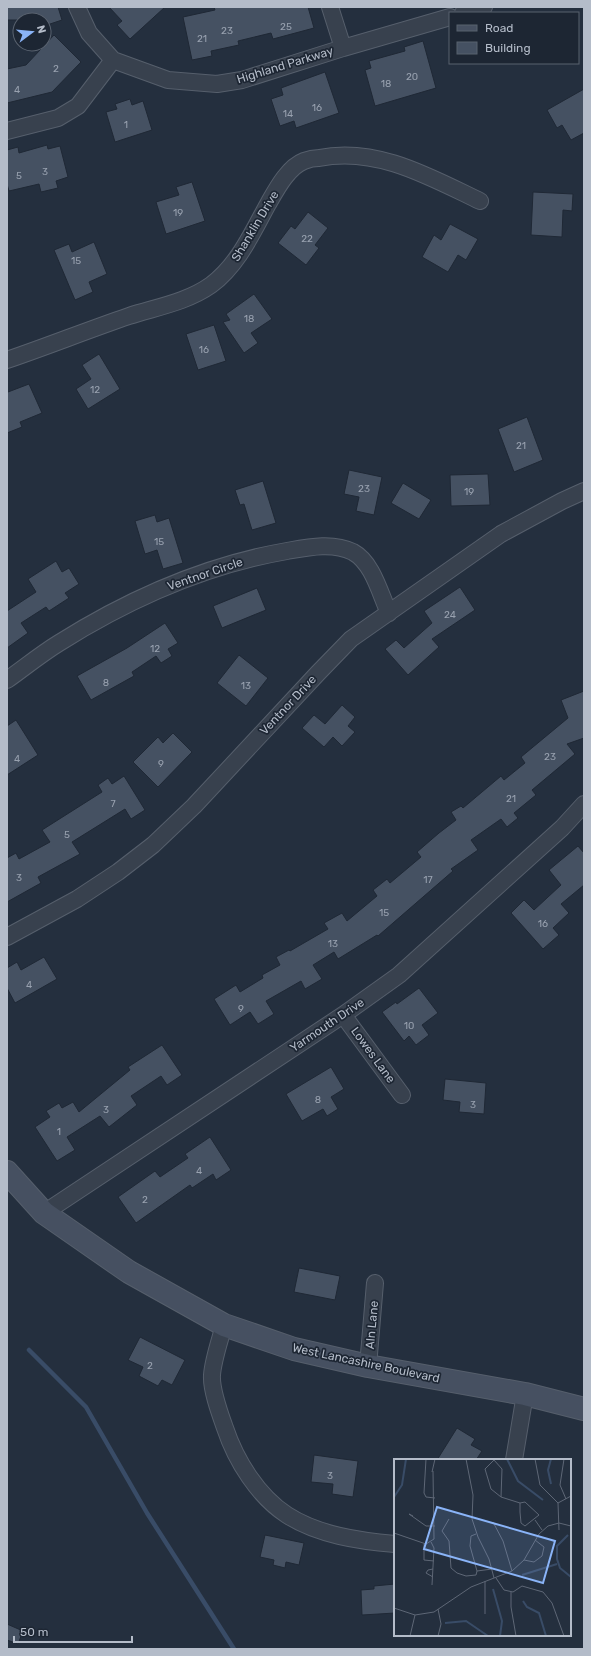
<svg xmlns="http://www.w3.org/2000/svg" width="591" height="1656" viewBox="0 0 591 1656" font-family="Rubik,sans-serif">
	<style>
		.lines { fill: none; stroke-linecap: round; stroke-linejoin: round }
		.stream { stroke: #394c67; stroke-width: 4.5 }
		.building { fill: #455162; stroke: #1f2835 }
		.minor-casing { stroke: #565f6c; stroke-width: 18 }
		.secondary-casing { stroke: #565f6c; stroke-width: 24 }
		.minor { stroke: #38414e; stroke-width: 16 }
		.secondary { stroke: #465061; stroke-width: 22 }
		.labels { text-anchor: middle; stroke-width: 3.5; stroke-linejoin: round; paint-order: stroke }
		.number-label { font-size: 10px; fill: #98a1af }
		.street-label { font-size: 12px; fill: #b4bcc9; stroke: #1d2633 }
		.inset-river { fill: none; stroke: #394c67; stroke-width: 2 }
		.inset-road { fill: none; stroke: #5e6776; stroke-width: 1 }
		.view { fill: #8ab4f8; fill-opacity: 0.15; stroke: #8ab4f8; stroke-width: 2 }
		.inset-edge { fill: none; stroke: #b4bcc9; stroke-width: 2 }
	</style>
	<rect width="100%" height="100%" fill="#242f3e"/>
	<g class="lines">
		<path class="stream" d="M29,1350L86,1407L147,1513L234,1649"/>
	</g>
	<path class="building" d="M7,7H58L62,20L44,26V20H7Z
		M109,7H165L130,39L117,25L122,21Z
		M214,7H308L314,28L273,39L271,33L238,41L239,45L211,51L212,56L192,60L183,17L215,10Z
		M54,35L81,62L52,92L7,103V69L26,65Z
		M423,41L436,88L375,106L365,70L371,68L369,61L405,51L404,47Z
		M325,72L339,113L296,128L294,121L280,126L271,99L283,95L281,88Z
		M584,89V133L571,140L562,125L557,128L547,110Z
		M130,99L132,105L143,101L152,130L115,142L106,112L117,109L115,104Z
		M47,145L48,149L60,146L68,177L56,181L58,188L41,192L39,184L9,191L7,184V150L18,147L19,153Z
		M192,182L205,221L166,234L156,202L179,195L176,187Z
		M533,192L573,194L572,211L563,210L562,237L531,235Z
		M308,212L328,228L315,245L319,248L306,265L278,243L291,226L295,229Z
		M450,224L478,239L466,260L458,255L448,272L422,257L434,235L441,240Z
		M94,242L107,274L89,282L93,292L75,300L54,250L69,244L72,252Z
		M254,294L272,319L251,333L258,343L244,353L223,322L230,320L226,314Z
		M214,325L226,361L198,370L186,334Z
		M99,354L120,389L88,409L76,389L91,379L82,365Z
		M29,384L42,413L20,422L22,427L7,433V391L8,392Z
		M527,417L543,460L514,472L498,429Z
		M349,470L382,477L374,515L356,511L359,497L344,494Z
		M488,474L490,505L451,506L450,475Z
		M263,481L276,523L252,530L244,504L240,505L235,490Z
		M403,483L431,500L419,519L391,503Z
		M155,515L157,522L169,518L183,563L163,569L157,550L145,554L135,521Z
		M56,561L62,572L69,568L79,584L65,593L69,598L49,611L46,607L21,623L28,633L7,648V611L36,592L28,579Z
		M460,587L475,610L432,639L439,647L408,675L385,649L396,640L404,648L432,623L424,611Z
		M257,588L266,610L222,628L213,606Z
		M165,623L178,643L168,649L172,656L161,663L156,656L132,672L134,676L91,700L77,676L127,648Z
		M239,655L268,678L246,706L217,683Z
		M584,691V738L567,744L575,754L532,790L536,795L514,813L518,818L507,827L501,819L471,840L478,850L451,869L453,871L378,936L377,935L338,959L334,952L313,965L322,979L305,989L301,981L266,1001L274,1014L258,1024L250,1012L230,1025L214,999L236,985L240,992L263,978L262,975L280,965L276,957L289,950L290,951L328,929L324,923L342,913L347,921L377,896L373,890L387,879L390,883L421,857L417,852L439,833L456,820L451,812L461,806L463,808L501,776L504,780L525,763L521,757L568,718L561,700Z
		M342,705L355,717L348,726L355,732L342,746L333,737L324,747L302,728L314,715L325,724Z
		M16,720L38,755L7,775V726Z
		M173,733L192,752L158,787L133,762L158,737L163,743Z
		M124,776L145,810L131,819L125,809L72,842L80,854L38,877L41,883L7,902V858L16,853L19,859L50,842L42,830L102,792L98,785L108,778L112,784Z
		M578,846L584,853V885L561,904L569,913L553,928L559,935L543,949L511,913L524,900L534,910L561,885L549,870Z
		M44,957L57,979L15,1003L7,988V968L17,962L21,970Z
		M419,988L438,1013L422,1025L429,1035L416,1045L409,1036L404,1041L382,1012L396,1002L397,1004Z
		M162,1045L182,1075L167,1085L161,1076L131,1096L137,1105L109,1127L100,1116L67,1137L75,1150L57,1161L35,1127L50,1117L46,1111L59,1103L62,1108L73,1102L79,1112L130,1070L128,1067Z
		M331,1067L344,1089L331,1097L338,1109L327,1116L323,1109L302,1121L286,1094Z
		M445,1079L486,1083L484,1114L459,1112L460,1102L443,1100Z
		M210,1137L231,1170L216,1180L213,1174L192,1188L190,1185L136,1223L118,1197L155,1171L160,1177L188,1158L185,1154Z
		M299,1268L340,1276L335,1300L294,1292Z
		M140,1337L185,1360L172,1385L162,1380L158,1386L139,1376L143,1367L128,1360Z
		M457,1428L475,1439L471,1445L482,1451L476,1460H437Z
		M314,1455L358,1461L353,1497L332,1494L333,1484L311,1482Z
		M265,1535L304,1543L299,1565L286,1562L285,1568L273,1565L274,1560L260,1557Z
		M395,1584V1613L362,1615L361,1590L374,1589V1586Z
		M7,1624L23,1631L18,1644L7,1640Z"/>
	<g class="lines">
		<g class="minor-casing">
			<path id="minor" d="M77,7L89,33L113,60L168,80L217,84L242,80L343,48L450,17
				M330,7L343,48
				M463,13L484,7
				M7,131L58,118L78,106L113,60
				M7,360C48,346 88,330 129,316C157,307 187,302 211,285C238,265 252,233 268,204C276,190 288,167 304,161C309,159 315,158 319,158C376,146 430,177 480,201
				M7,680C24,668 41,654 59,643C129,599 206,565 287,551C309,547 333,542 353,552C373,563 380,594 389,613
				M7,937L77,899L118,872L153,845L194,806L318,673L351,639L501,534L562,501L584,491
				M343,1015L402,1095
				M44,1213L343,1015L399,975L562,828L584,804
				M224,1325C220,1340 213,1360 212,1375C211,1390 220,1414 225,1428C236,1461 258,1496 287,1515C318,1535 359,1541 395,1544
				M368,1366L375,1283
				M514,1460L525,1394"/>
		</g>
		<g class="secondary-casing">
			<path id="secondary" d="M7,1172L44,1213L129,1272L224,1325L294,1349L368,1366L525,1394L584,1409"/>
		</g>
		<use href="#minor" class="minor"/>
		<use href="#secondary" class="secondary"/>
	</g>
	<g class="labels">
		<g class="number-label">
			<text x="286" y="30">25</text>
			<text x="227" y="34">23</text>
			<text x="202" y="42">21</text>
			<text x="56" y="72">2</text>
			<text x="412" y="80">20</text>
			<text x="386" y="87">18</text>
			<text x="17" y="93">4</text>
			<text x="317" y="111">16</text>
			<text x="288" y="117">14</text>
			<text x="126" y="128">1</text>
			<text x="45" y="175">3</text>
			<text x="19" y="179">5</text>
			<text x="178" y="216">19</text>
			<text x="307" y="242">22</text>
			<text x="76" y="264">15</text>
			<text x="249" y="322">18</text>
			<text x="204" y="353">16</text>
			<text x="95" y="393">12</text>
			<text x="521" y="449">21</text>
			<text x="364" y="492">23</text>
			<text x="469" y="495">19</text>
			<text x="159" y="545">15</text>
			<text x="450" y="618">24</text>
			<text x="155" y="652">12</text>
			<text x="106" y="686">8</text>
			<text x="246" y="689">13</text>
			<text x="550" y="760">23</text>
			<text x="17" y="762">4</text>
			<text x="161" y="767">9</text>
			<text x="511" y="802">21</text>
			<text x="113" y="807">7</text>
			<text x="67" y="838">5</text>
			<text x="19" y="881">3</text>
			<text x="428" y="883">17</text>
			<text x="384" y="916">15</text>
			<text x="543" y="927">16</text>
			<text x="333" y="947">13</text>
			<text x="29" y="988">4</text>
			<text x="241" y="1012">9</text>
			<text x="409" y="1029">10</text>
			<text x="318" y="1103">8</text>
			<text x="473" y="1108">3</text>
			<text x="106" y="1113">3</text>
			<text x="59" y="1135">1</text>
			<text x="199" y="1174">4</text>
			<text x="145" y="1203">2</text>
			<text x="150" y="1369">2</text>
			<text x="330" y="1479">3</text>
		</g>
		<g class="street-label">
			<text transform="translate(285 65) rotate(-17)" y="4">Highland Parkway</text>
			<text transform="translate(255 226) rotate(-59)" y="4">Shanklin Drive</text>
			<text transform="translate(205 574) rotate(-19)" y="4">Ventnor Circle</text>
			<text transform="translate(288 705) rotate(-47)" y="4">Ventnor Drive</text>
			<text transform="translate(327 1025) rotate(-34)" y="4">Yarmouth Drive</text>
			<text transform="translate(373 1055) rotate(54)" y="4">Lowes Lane</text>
			<text transform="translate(372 1325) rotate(-85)" y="4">Aln Lane</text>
			<text transform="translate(366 1363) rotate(12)" y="4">West Lancashire Boulevard</text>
		</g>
	</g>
	<g transform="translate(394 1459)">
		<rect width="177" height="177" fill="#242f3e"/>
		<path class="inset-river" d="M113,0L124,22L149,41M157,0L154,11L157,25M0,38L8,26L12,0M174,76L163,87V100L166,109L177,118M128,116L163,105M99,130L108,162L106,177M129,142L133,148L145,154L152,177M51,164L72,162L94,177"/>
		<path class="inset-road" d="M32,0L30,34L32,38L41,39M72,0L79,36L78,60L84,78L95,100L100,119M141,0L146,26L164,44L165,71M170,0L166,26L172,40M100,1L91,10L97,30L107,38L126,44M100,1L108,10L107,38M38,13L41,0M131,43L145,56L131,67L127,64L126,53V44ZM164,44L177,37M19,57L15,55L32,67H41M55,60L48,72L55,82L57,109L63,114L72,117L82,116L83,112M141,61L148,71M99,63L109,82L118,112M0,74L32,85L40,80L39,12M82,75L77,77L76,87L83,112M37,83L40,89L38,126M30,85V101L40,102M130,101L140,103L148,97L150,88L141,81M83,112L98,110M39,118L32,114L34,111L39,110M102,119L110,131L119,133L128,127L149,133L158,144L170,177M91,122V155M117,133V148L122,177M0,149L21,156L40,153L77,128L118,112L130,101L145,75L154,67L165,64L177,67M44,150L47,165L44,177M16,177L21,156"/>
		<path class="view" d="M43,48L161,82L149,124L30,90Z"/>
		<rect width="177" height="177" class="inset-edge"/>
	</g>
	<rect width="591" height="1656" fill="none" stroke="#b4bcc9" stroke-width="16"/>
	<rect x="449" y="12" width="130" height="52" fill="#1d2633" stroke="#59626f"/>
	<rect x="457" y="25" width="20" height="6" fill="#465061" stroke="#59626f"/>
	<text x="485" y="32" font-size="12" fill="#b4bcc9">Road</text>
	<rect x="457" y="42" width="20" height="12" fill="#455162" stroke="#59626f"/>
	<text x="485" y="52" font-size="12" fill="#b4bcc9">Building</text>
	<g transform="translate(32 32) rotate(74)"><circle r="19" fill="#1d2633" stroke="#59626f"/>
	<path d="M0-3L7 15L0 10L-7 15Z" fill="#8ab4f8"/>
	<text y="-6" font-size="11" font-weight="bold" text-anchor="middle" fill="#b4bcc9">N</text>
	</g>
	<path d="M14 1636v6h118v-6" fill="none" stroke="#b4bcc9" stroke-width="2"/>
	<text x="20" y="1636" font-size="12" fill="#b4bcc9" stroke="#1d2633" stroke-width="3" paint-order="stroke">50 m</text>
</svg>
